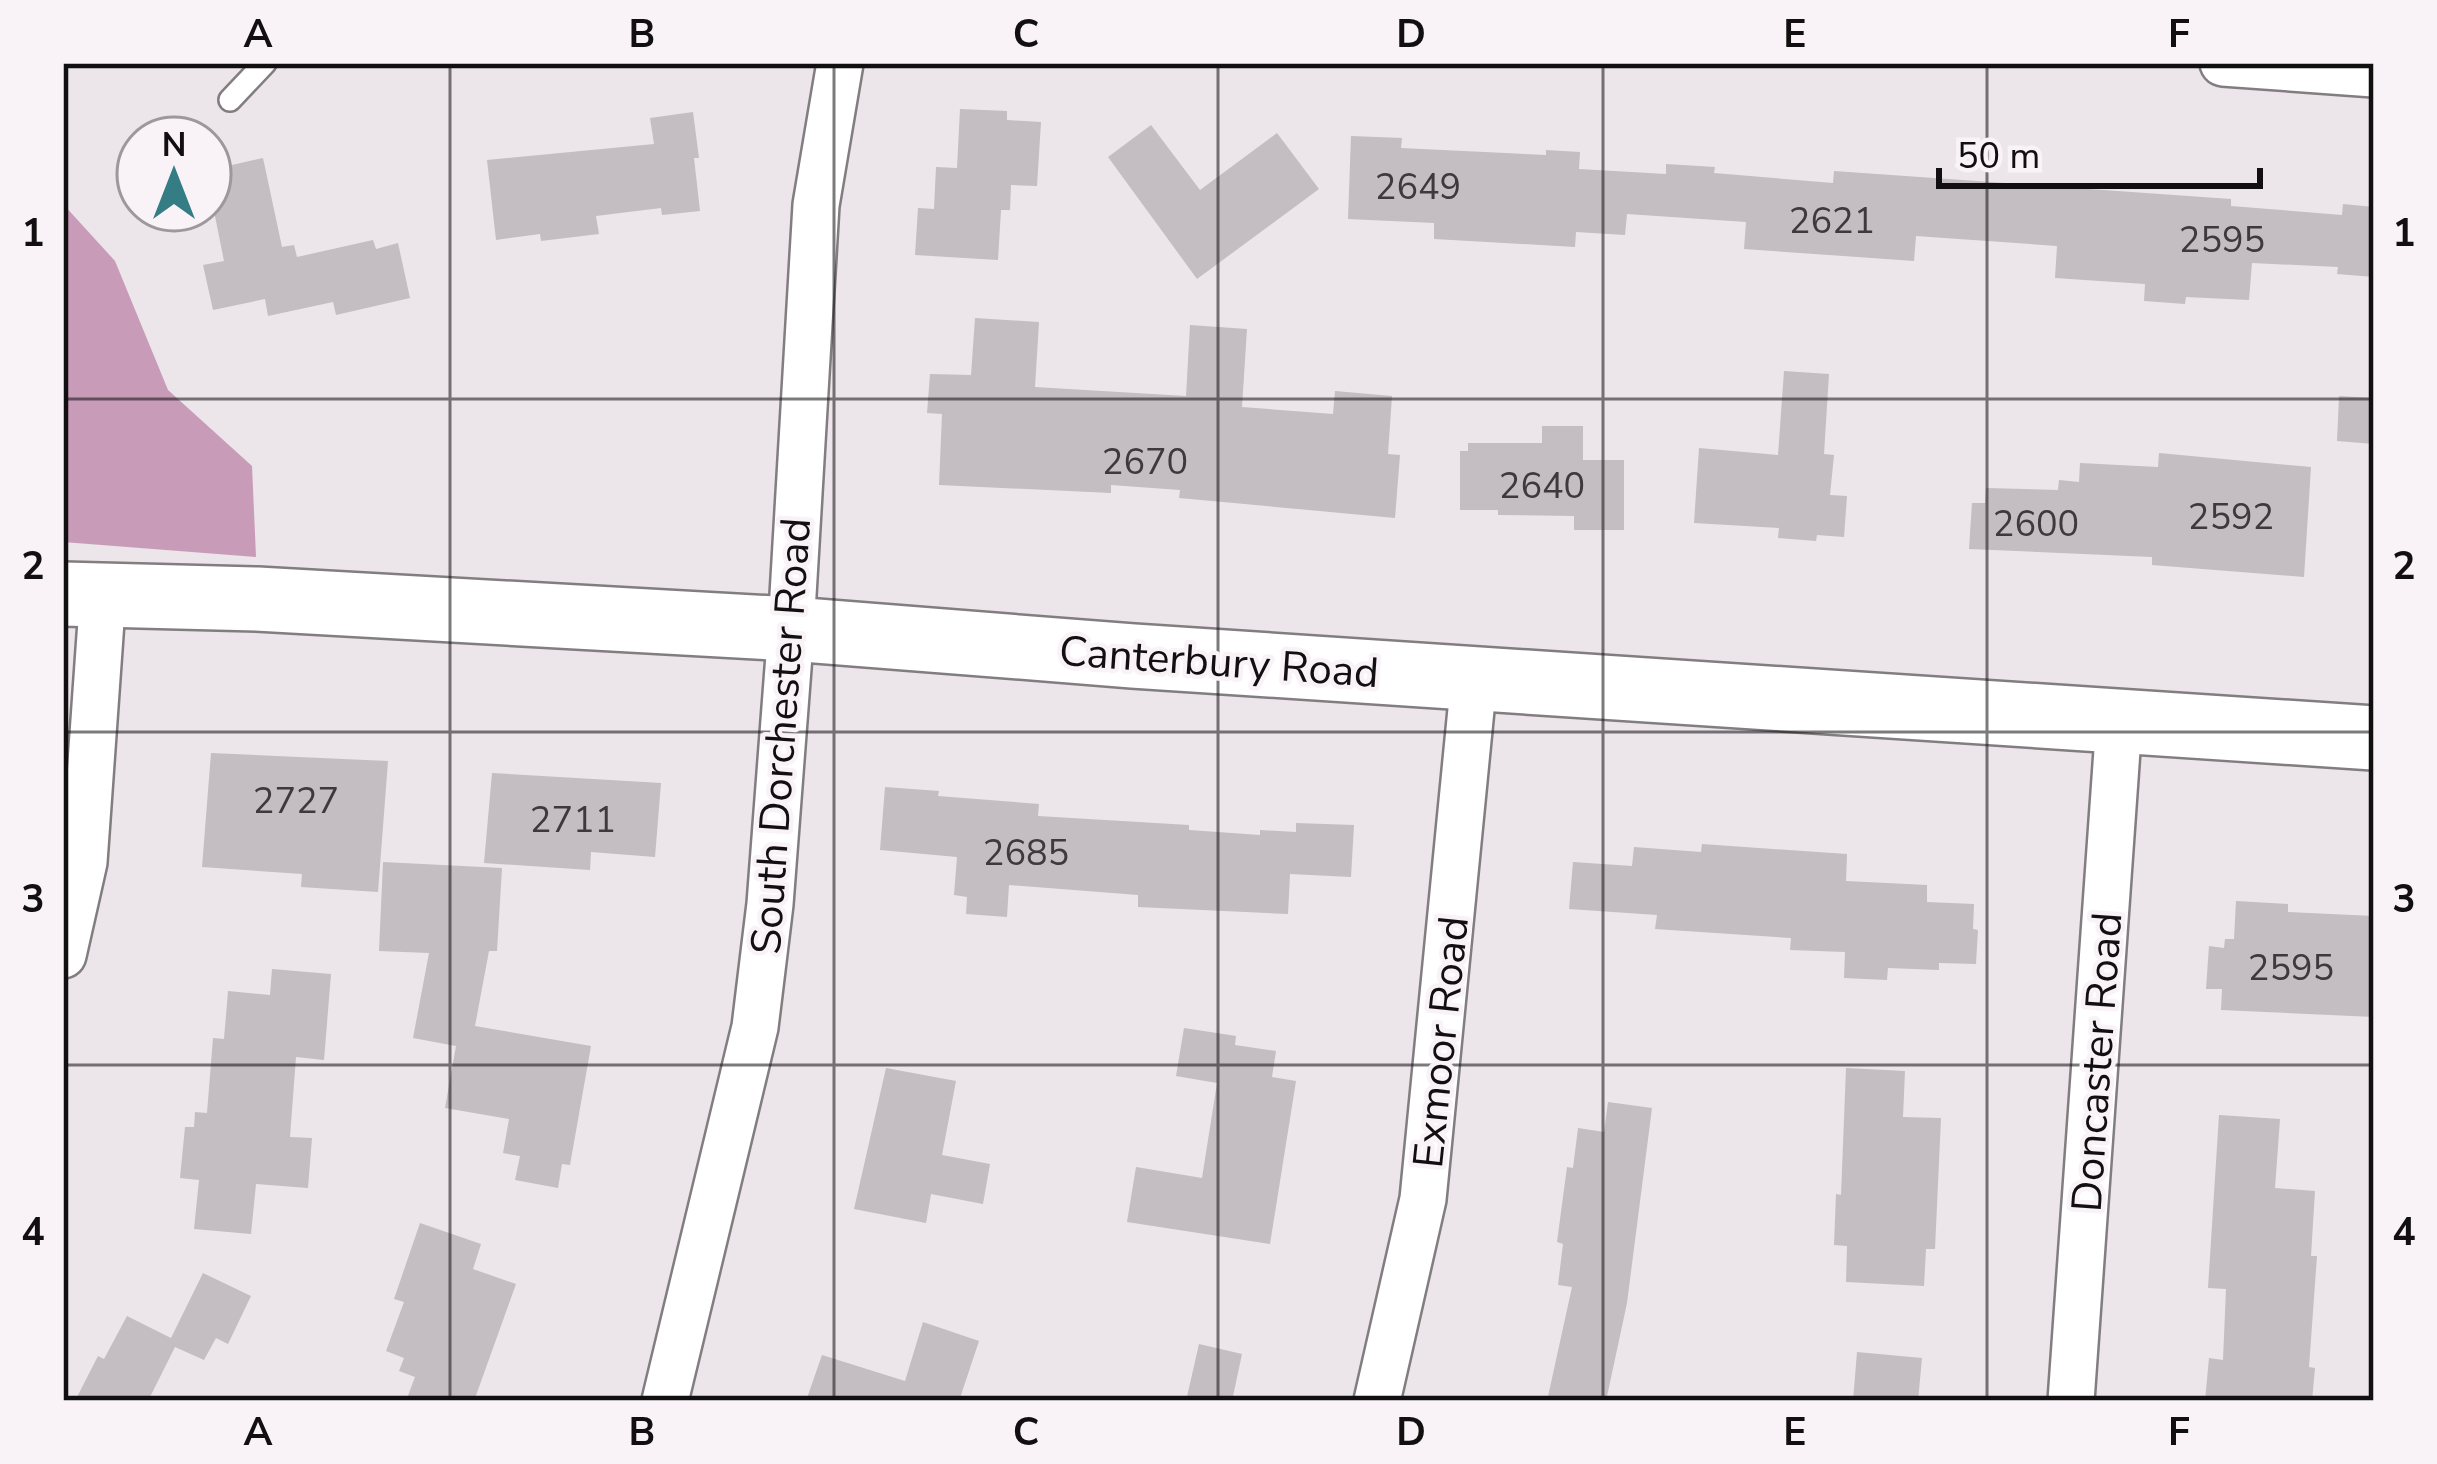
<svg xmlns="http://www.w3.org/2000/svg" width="2437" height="1464" viewBox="0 0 2437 1464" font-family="'Nunito Sans',sans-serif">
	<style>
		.forest { fill: #c89bb9 }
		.building { fill: #c4bdc1 }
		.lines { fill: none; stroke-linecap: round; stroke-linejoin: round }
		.lane-casing { stroke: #827d80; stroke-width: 26 }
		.street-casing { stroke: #827d80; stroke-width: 50 }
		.secondary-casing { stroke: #827d80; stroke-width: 68 }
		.lane { stroke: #fff; stroke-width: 21 }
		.street { stroke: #fff; stroke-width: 45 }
		.secondary { stroke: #fff; stroke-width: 63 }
		.grid { fill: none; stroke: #110f10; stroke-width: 3; stroke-opacity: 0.55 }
		.labels { text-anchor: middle; stroke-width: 9; stroke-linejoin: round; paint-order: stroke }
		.number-label { font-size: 36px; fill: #3e3a3c }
		.street-label { font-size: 42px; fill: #110f10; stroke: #f9f3f7 }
		.neatline { fill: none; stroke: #110f10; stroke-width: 4.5 }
		.grid-label { font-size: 39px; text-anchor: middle; font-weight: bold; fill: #110f10 }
	</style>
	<rect width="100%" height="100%" fill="#ece5e9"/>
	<path class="forest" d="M63,204L115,261L168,390L252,466L256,557L63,542Z"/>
	<path class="building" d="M960,109L1007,111V120L1041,122L1037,186L1011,185L1010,210H1001L998,260L915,255L918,208L934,209L936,167L957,168Z
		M693,112L699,158H694L700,211L662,215L661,208L596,216L599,234L541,241L540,234L496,240L487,160L654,144L650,118Z
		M1151,125L1200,190L1277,133L1319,189L1197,279L1108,157Z
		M1351,136L1402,138L1401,148L1546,155V150L1580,152L1579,169L1666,174V164L1715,167L1714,173L1833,183L1834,171L2231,199V206L2342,215L2343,204L2374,207V277L2337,274L2338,267L2252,263L2249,300L2186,297L2185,304L2144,301L2145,284L2055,278L2057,246L1916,236L1914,261L1744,249L1746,222L1627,214L1625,235L1576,232L1575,247L1434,239V223L1348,219Z
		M263,158L282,247L294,245L297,257L373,240L376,249L398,243L410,298L336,315L333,302L268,316L265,299L213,310L203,265L224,261L210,191V170Z
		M975,318L1039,322L1035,387L1186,396L1190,325L1247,329L1242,407L1333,414L1335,391L1392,396L1388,454L1400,455L1395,518L1179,498L1180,490L1111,485V493L939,485L942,414L927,413L930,374L971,375Z
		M1784,371L1829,374L1824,454L1834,455L1830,495L1847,496L1844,537L1817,535L1816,541L1778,538L1779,528L1694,523L1699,448L1778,455Z
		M2339,396L2374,398V444L2337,441Z
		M1542,426H1583V460H1624V530H1574V516L1498,515V510H1460V451H1468V443H1542Z
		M2159,453L2311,467L2304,577L2152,565V557L1969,549L1972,503H1985L1986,488L2058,490L2059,480L2079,482L2080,463L2158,467Z
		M211,753L388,761L378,892L301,887L302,874L202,867Z
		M492,773L661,783L655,857L591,852L590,870L484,863Z
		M885,787L939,791L938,796L1039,804L1038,816L1189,825V830L1260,835V830L1296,832V823L1354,825L1351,877L1290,874L1288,914L1138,907V895L1009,885L1007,917L966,914L967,897L954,895L957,857L880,850Z
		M1702,844L1847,854L1846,881L1927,885V902L1974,904L1973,929L1978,930L1976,964L1939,963V970L1888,968L1887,980L1844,978L1845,952L1790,950L1791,938L1655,929L1657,915L1569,909L1573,862L1632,866L1634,847L1701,852Z
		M383,862L502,868L497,951H489L475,1026L591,1046L570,1165L562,1164L558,1188L515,1180L520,1156L503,1153L509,1119L445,1108L456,1046L413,1038L429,953L379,951Z
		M2236,901L2288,904V912L2374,916V1017L2221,1010L2222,989H2206L2209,946L2224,948L2225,939H2234Z
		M272,969L331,974L324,1060L296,1057L290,1137L312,1138L308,1188L256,1184L251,1234L194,1229L199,1180L180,1178L185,1127H194L195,1112L207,1113L213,1038L224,1039L228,991L270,995Z
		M1184,1028L1236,1036L1235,1045L1276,1051L1272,1077L1296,1081L1270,1244L1127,1222L1136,1167L1202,1178L1217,1083L1176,1076Z
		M886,1068L956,1081L942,1155L990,1164L983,1204L931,1194L926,1223L854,1209Z
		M1846,1068L1905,1071L1903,1117L1941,1118L1935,1249H1926L1924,1286L1846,1282L1847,1246L1834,1245L1836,1194L1841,1195Z
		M1608,1102L1652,1108L1627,1303L1606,1401H1547L1572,1287L1558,1285L1563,1244L1557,1242L1567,1167L1573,1168L1578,1128L1604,1132Z
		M2219,1115L2280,1119L2275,1188L2315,1191L2311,1256H2317L2309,1367L2315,1368L2312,1401H2205L2209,1358L2223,1360L2226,1289L2208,1288Z
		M420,1223L481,1244L473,1269L516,1284L474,1401H406L415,1377L399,1371L404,1358L386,1351L404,1302L394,1299Z
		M203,1273L251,1296L228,1344L216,1338L204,1360L175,1347L148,1401H75L98,1356L104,1359L127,1316L171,1338Z
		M923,1322L979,1341L959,1401H806L822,1355L905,1381Z
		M1199,1344L1242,1354L1232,1401H1186Z
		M1857,1352L1922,1358L1918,1401H1853Z"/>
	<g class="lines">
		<g class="lane-casing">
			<path id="lane" d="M230,100L265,63"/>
		</g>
		<g class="street-casing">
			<path id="street" d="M2223,63L2374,74
				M63,955L84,862L103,593
				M665,1401L755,1027L770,904L791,629L816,205L840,63
				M1377,1401L1423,1199L1474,679
				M2071,1401L2119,722"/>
		</g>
		<g class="secondary-casing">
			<path id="secondary" d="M63,594L257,599L791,629L1133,656L2374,738"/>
		</g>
		<use href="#lane" class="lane"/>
		<use href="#street" class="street"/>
		<use href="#secondary" class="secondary"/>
	</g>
	<path class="grid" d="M450,63V1401M834,63V1401M1218,63V1401M1603,63V1401M1987,63V1401M63,399H2374M63,732H2374M63,1065H2374"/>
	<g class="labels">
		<g class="number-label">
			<text x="1418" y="199">2649</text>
			<text x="1832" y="233">2621</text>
			<text x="2222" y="252">2595</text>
			<text x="1145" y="474">2670</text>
			<text x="1542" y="498">2640</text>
			<text x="2231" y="529">2592</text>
			<text x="2036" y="536">2600</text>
			<text x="296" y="813">2727</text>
			<text x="573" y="832">2711</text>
			<text x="1026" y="865">2685</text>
			<text x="2291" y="980">2595</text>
		</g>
		<g class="street-label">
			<text transform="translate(1219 661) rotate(4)" y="15">Canterbury Road</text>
			<text transform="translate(780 736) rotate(-86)" y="15">South Dorchester Road</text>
			<text transform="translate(1440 1042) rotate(-84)" y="15">Exmoor Road</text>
			<text transform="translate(2096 1062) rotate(-86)" y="15">Doncaster Road</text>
		</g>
	</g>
	<rect width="2437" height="1464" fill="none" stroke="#f9f3f7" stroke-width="132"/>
	<g transform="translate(174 174)"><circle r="57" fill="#f9f3f7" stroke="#9c989b" stroke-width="3"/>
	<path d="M0-9L21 45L0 30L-21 45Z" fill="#357d84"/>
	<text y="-18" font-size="33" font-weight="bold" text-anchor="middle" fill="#110f10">N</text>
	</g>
	<path d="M1939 168v18h321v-18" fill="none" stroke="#110f10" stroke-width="6"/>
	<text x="1957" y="168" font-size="36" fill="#110f10" stroke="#f9f3f7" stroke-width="9" paint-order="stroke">50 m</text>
	<rect x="66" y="66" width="2305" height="1332" class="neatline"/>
	<g class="grid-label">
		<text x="258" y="47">A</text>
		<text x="642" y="47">B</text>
		<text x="1026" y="47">C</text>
		<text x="1411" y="47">D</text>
		<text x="1795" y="47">E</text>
		<text x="2179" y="47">F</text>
		<text x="33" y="246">1</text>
		<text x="2404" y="246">1</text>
		<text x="33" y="579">2</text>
		<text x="2404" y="579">2</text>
		<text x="33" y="912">3</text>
		<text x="2404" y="912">3</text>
		<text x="33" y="1245">4</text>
		<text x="2404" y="1245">4</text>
		<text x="258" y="1445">A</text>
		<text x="642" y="1445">B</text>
		<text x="1026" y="1445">C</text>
		<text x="1411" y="1445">D</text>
		<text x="1795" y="1445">E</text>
		<text x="2179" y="1445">F</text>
	</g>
</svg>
